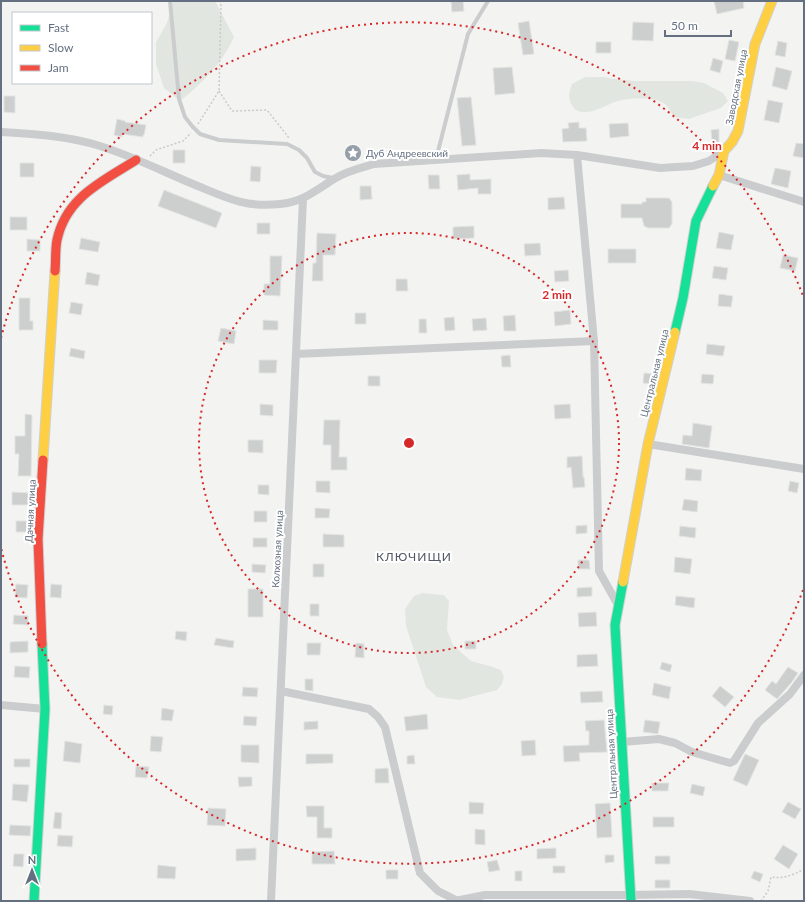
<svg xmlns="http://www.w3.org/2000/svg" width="805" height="902" viewBox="0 0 805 902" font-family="Lato,sans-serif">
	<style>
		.green { fill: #e2e6e0 }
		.building { fill: #cdcfcf; stroke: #e2e3e2 }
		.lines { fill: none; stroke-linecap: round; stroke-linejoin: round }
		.fast-casing { stroke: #d0d1d1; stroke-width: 11 }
		.slow-casing { stroke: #d0d1d1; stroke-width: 11 }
		.jam-casing { stroke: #d0d1d1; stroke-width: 11 }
		.path { stroke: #c9caca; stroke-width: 1.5; stroke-dasharray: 2 2; stroke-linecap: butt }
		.lane { stroke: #cbcccd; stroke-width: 4 }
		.street { stroke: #cbcccd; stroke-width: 8 }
		.fast { stroke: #16e098; stroke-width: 9 }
		.slow { stroke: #ffcf43; stroke-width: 9 }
		.jam { stroke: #f24e42; stroke-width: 9 }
		.ring { fill: none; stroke: #d62828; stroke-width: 2; stroke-dasharray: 2 4 }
		.labels { text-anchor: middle; stroke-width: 4; stroke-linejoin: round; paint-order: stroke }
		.street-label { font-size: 10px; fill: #647081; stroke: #fff }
		.poi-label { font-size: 10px; fill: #647081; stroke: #fff; text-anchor: start }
		.quarter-label { font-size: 12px; letter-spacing: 1px; fill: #525a67; stroke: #fff }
		.centre { fill: #d62828; stroke: #fff; stroke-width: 2 }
		.ring-label { font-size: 12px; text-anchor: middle; font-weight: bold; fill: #d62828; stroke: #fff; stroke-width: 4; stroke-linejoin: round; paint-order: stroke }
	</style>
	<rect width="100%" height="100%" fill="#f3f4f2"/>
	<path class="green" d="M173,1H215L234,37C223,62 202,84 180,101L164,88L156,64V42L167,23Z
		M585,77H604L613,79L636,81H693L704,83L723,93L728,101L721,108L689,119L674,117C671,113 668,105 663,103C655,97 631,98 621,100C608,103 584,121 573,107C567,99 569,92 572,84Z
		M422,593L444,595L449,601L447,630L453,645L471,661L493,667L501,670L504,677L502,684L497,690L459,700L437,697L426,687L406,626L405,609L414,596Z"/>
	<path class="building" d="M451,1H463L464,11L452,12Z
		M714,1H743L744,8L717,14Z
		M529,21L534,54L523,55L518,23Z
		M633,22L654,23L653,41L632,40Z
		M729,40L739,42L735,61L725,59Z
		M778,41L787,43L785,57L775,55Z
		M596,42H611V53H596Z
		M713,58L723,61L720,73L710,70Z
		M512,67L515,93L495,95L493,68Z
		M776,67L792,71L787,90L772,86Z
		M4,96H15V113L4,112Z
		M471,97L476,145L462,146L457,98Z
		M768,100L783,103L779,123L764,120Z
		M117,119L125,121V122L146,125L144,135H143V137L122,134V137L114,135Z
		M579,122V128H586L587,141L563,142L562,129L569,128L568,123Z
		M628,123L629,136L610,138L609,124Z
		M719,129V143H712L711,130Z
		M796,143L804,144V158L793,156Z
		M173,150H185V163H173Z
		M20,163H34V177H20Z
		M251,166L261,167L260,182L250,181Z
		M775,168L791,171L788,188L771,184Z
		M470,174V180L491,179V194H478V188L458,190L457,175Z
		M428,175H439L440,189H429Z
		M360,186H371L372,199L360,200Z
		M164,190L222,213L216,228L158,206Z
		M564,197L565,209L548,210V198Z
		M646,198H669L672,202V224L669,228H648L644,226L642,218H621V204H642V202H646Z
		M10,217H27V230H10Z
		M257,223H270V234H257Z
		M474,226V238L453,239V227Z
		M719,232L734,235L731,250L716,248Z
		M317,233L336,234L335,255H323V281H312L313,263H316Z
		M81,238L100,242L98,252L79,249Z
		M27,239L40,240V251H27Z
		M540,243L541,255L525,256L524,244Z
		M608,249H636V263H608Z
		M783,255L798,258L795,271L780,268Z
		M270,256H282L280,296L264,295V284H270Z
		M714,266L728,268L726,280L712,278Z
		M568,270L569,281L555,282L554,271Z
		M87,272L100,275L98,286L85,284Z
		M396,279H407L408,291H396Z
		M719,294L733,296L731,307L718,306Z
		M19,298H30V321H33V330H19Z
		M71,302L83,304L81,315L69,313Z
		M570,310L571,324L555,326L554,312Z
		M355,313H366V324H355Z
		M515,315L516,331H504L503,316Z
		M454,317L455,330L445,331L444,318Z
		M486,318L487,330L473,331L472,319Z
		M419,319H426L427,333H419Z
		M263,320L278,321V330H263Z
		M221,328L236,331L234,344L218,341Z
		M707,344L725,346L723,356L706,354Z
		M71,348L85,351L84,359L69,356Z
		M510,355L511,367H502L501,356Z
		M259,360H277L276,373H259Z
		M644,373L655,374L654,384L643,383Z
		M702,374L714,375L713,384L701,383Z
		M368,376H380V386H368Z
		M260,404L273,405V416L260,415Z
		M570,404L571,418L555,419L554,405Z
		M25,414L32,415L31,476H18L19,454H15V436H25Z
		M324,420H340L339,457H347V470H331V445H323Z
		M693,423L712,426L709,448L682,444L683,435L692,436Z
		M248,440H263V453L248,452Z
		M582,456L583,477H584L585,487L573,488L571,467L567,468V457Z
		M686,468L702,470L701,481L685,480Z
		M316,481H330V493L316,492Z
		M790,481L799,483L797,493L788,491Z
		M258,485H269V495L258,494Z
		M12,492L30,493V505H12Z
		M684,499L698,501L697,512L682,510Z
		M315,508L330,509L329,518H315Z
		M254,511H267V522H254Z
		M16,521H31L30,532H16Z
		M587,525V533L576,534V526Z
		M680,526L696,528L695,538L679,536Z
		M323,534L344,535V547H323Z
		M253,538H267V547H253Z
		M675,557L692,559L690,574L674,572Z
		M578,560H589L590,569H578Z
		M252,564L266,565L265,573L252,572Z
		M313,564H324V577H313Z
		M16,584L28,585L27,598L15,597Z
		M51,584L62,585L61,598L50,597Z
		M592,587V596L577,597V588Z
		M248,589H263V617H248Z
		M676,596L695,598L694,608L675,605Z
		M310,604H319V616H310Z
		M596,612L597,626L579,627L578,613Z
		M14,615L28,616V625L13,624Z
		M176,631L187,632L186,641L175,639Z
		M216,638L234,641L233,648L214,645Z
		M28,641V652L10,653V642Z
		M465,641H476V649H465Z
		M307,643H321L320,655H307Z
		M356,643L364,644V658L355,657Z
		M597,654L598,666L577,667V655Z
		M662,662L672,665L670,672L660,669Z
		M15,666L30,667L29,678L14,677Z
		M788,667L798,673L792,682L777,699L765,690L772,681L776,684Z
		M305,679H313V691L305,690Z
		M654,683L671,687L669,699L652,695Z
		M720,686L734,697L725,707L712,696Z
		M243,687L258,688L257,697L242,696Z
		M602,691L603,702L581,703L580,692Z
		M104,705L113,706L112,715L103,714Z
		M162,708L174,710L172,721L161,720Z
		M427,714L428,729L406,731L404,717Z
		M244,716L257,717L256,726L243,725Z
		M604,720L607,752L579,753L580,761L564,762L563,746L589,745V731H586L585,721Z
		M645,720L660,722L658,734L643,732Z
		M318,721V729L304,730V722Z
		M151,736L163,737L161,752L150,751Z
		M535,740L536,755L522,756L521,741Z
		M65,741L82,744L80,763L63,761Z
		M241,745H259V763L241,762Z
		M306,754H333V763L306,764Z
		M745,754L759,760L747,786L733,780Z
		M414,755L415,764H407V756Z
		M14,759H30V767H14Z
		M136,766L149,767L147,778L135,777Z
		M388,768L389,783H375V769Z
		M238,777H252V786L239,787Z
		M652,783H669L668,791H652Z
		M13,784L29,785L27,802L12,800Z
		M692,784L705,787L703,796L690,793Z
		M469,802L484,803L483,814H469Z
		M788,802L801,809L795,819L782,812Z
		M610,803L612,837L597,838L595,804Z
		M306,806H324V828H332V838H317V817H307Z
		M208,808L226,809L225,826L207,825Z
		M55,812L62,813L61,829L53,828Z
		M653,817H674V827H653Z
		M10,825L31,826L30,836L9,835Z
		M475,829L485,830V845L475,844Z
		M58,835L73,836L72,847L57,846Z
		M783,845L798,854L789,869L774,859Z
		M256,848V860L236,861V849Z
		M556,848V858L537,859V849Z
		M334,851L335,864H312V852Z
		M14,854H24L23,867L13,866Z
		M605,855H614V862L605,863Z
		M655,856H670V864H655Z
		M497,860L500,870L489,872L487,862Z
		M158,865L176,867L175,879L157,878Z
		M553,866H565V873H553Z
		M386,870H398V879H386Z
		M515,871H522V881H515Z
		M754,871L763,874L760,882L751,878Z
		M655,880H670V888H655Z"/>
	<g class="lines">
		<g class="fast-casing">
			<path id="fast" d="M675,332L683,298L696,221L713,186
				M623,582L615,625L631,901
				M34,901L45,709L42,644"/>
		</g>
		<g class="slow-casing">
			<path id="slow" d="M713,186L719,175L724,151L732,142L738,131L755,44L772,1
				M43,460L55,271
				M623,582L648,444L675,332"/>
		</g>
		<g class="jam-casing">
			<path id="jam" d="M55,271C56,261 55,250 57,240C66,197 102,182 136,160
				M42,644L38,539L43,460"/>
		</g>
		<path class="path" d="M219,91L232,111L267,110L289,138
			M198,124L219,91L221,4L220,1
			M150,156L156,150L183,141L191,133
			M761,901L768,891L771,877C784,879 793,875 804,869"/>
		<path class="lane" d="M170,1L179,99L185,117L192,126L200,134L219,140L287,144L299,150L307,158L315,172L323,176L333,178
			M436,159L468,34L488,1"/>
		<path class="street" d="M1,132C34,134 68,136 100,146C132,156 162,171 193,184C225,197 244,208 280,204C303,202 316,190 334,179C346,171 360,168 374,164L541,153L577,155L660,168L676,167L693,166L709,161L724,151
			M577,155L594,341L599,571L618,605
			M719,175L804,202
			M296,354L594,341
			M648,444L804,469
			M281,691L369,709L378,717L385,727L420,873L438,891L456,900
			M1,705L45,709
			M622,742L659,739L675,743L692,752L730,763L734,761L758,723L790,694L804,675
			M271,901L303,199
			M455,901L485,895H630L689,894L750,901"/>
		<use href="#fast" class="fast"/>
		<use href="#slow" class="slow"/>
		<use href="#jam" class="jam"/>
	</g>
	<g class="ring">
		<circle cx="409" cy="443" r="210"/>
		<path d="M803 590A421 421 0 0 1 1 548M1 338A421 421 0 0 1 803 296"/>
	</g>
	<defs>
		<g id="sight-disc" transform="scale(0.9)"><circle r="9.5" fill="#969ea9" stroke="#fff"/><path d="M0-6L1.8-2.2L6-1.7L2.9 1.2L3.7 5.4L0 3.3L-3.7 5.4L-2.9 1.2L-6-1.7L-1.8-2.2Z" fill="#fff"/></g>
	</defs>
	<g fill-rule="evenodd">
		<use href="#sight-disc" x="353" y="153"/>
	</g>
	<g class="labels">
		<g class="street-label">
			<text transform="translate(736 87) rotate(-79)" y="4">Заводская улица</text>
			<text transform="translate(654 373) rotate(-76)" y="4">Центральная улица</text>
			<text transform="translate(30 511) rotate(-87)" y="4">Дачная улица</text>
			<text transform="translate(277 549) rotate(-87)" y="4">Колхозная улица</text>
			<text transform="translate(611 754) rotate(-93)" y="4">Центральная улица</text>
		</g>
		<g class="poi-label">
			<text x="366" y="157">Дуб Андреевский</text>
		</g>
		<g class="quarter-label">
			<text x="414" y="561">КЛЮЧИЩИ</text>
		</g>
	</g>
	<circle cx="409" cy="443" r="6" class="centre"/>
	<g class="ring-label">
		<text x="707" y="150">4 min</text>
		<text x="557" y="299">2 min</text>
	</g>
	<rect width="805" height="902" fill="none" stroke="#647081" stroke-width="4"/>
	<rect x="12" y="12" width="140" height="72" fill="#ffffff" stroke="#c1c6cd"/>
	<rect x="20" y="25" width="20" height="6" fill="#16e098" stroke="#c1c6cd"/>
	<text x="48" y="32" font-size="12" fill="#647081">Fast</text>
	<rect x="20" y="45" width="20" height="6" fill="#ffcf43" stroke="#c1c6cd"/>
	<text x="48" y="52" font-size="12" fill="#647081">Slow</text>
	<rect x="20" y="65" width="20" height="6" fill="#f24e42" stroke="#c1c6cd"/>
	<text x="48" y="72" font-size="12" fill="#647081">Jam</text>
	<g transform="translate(32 870)" stroke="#ffffff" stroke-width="3" paint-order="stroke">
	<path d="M0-3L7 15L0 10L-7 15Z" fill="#647081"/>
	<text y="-6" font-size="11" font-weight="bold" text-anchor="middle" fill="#647081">N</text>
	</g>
	<path d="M665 30v6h66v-6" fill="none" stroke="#647081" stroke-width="2"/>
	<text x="671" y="30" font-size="12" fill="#647081" stroke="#ffffff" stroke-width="3" paint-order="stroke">50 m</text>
</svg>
